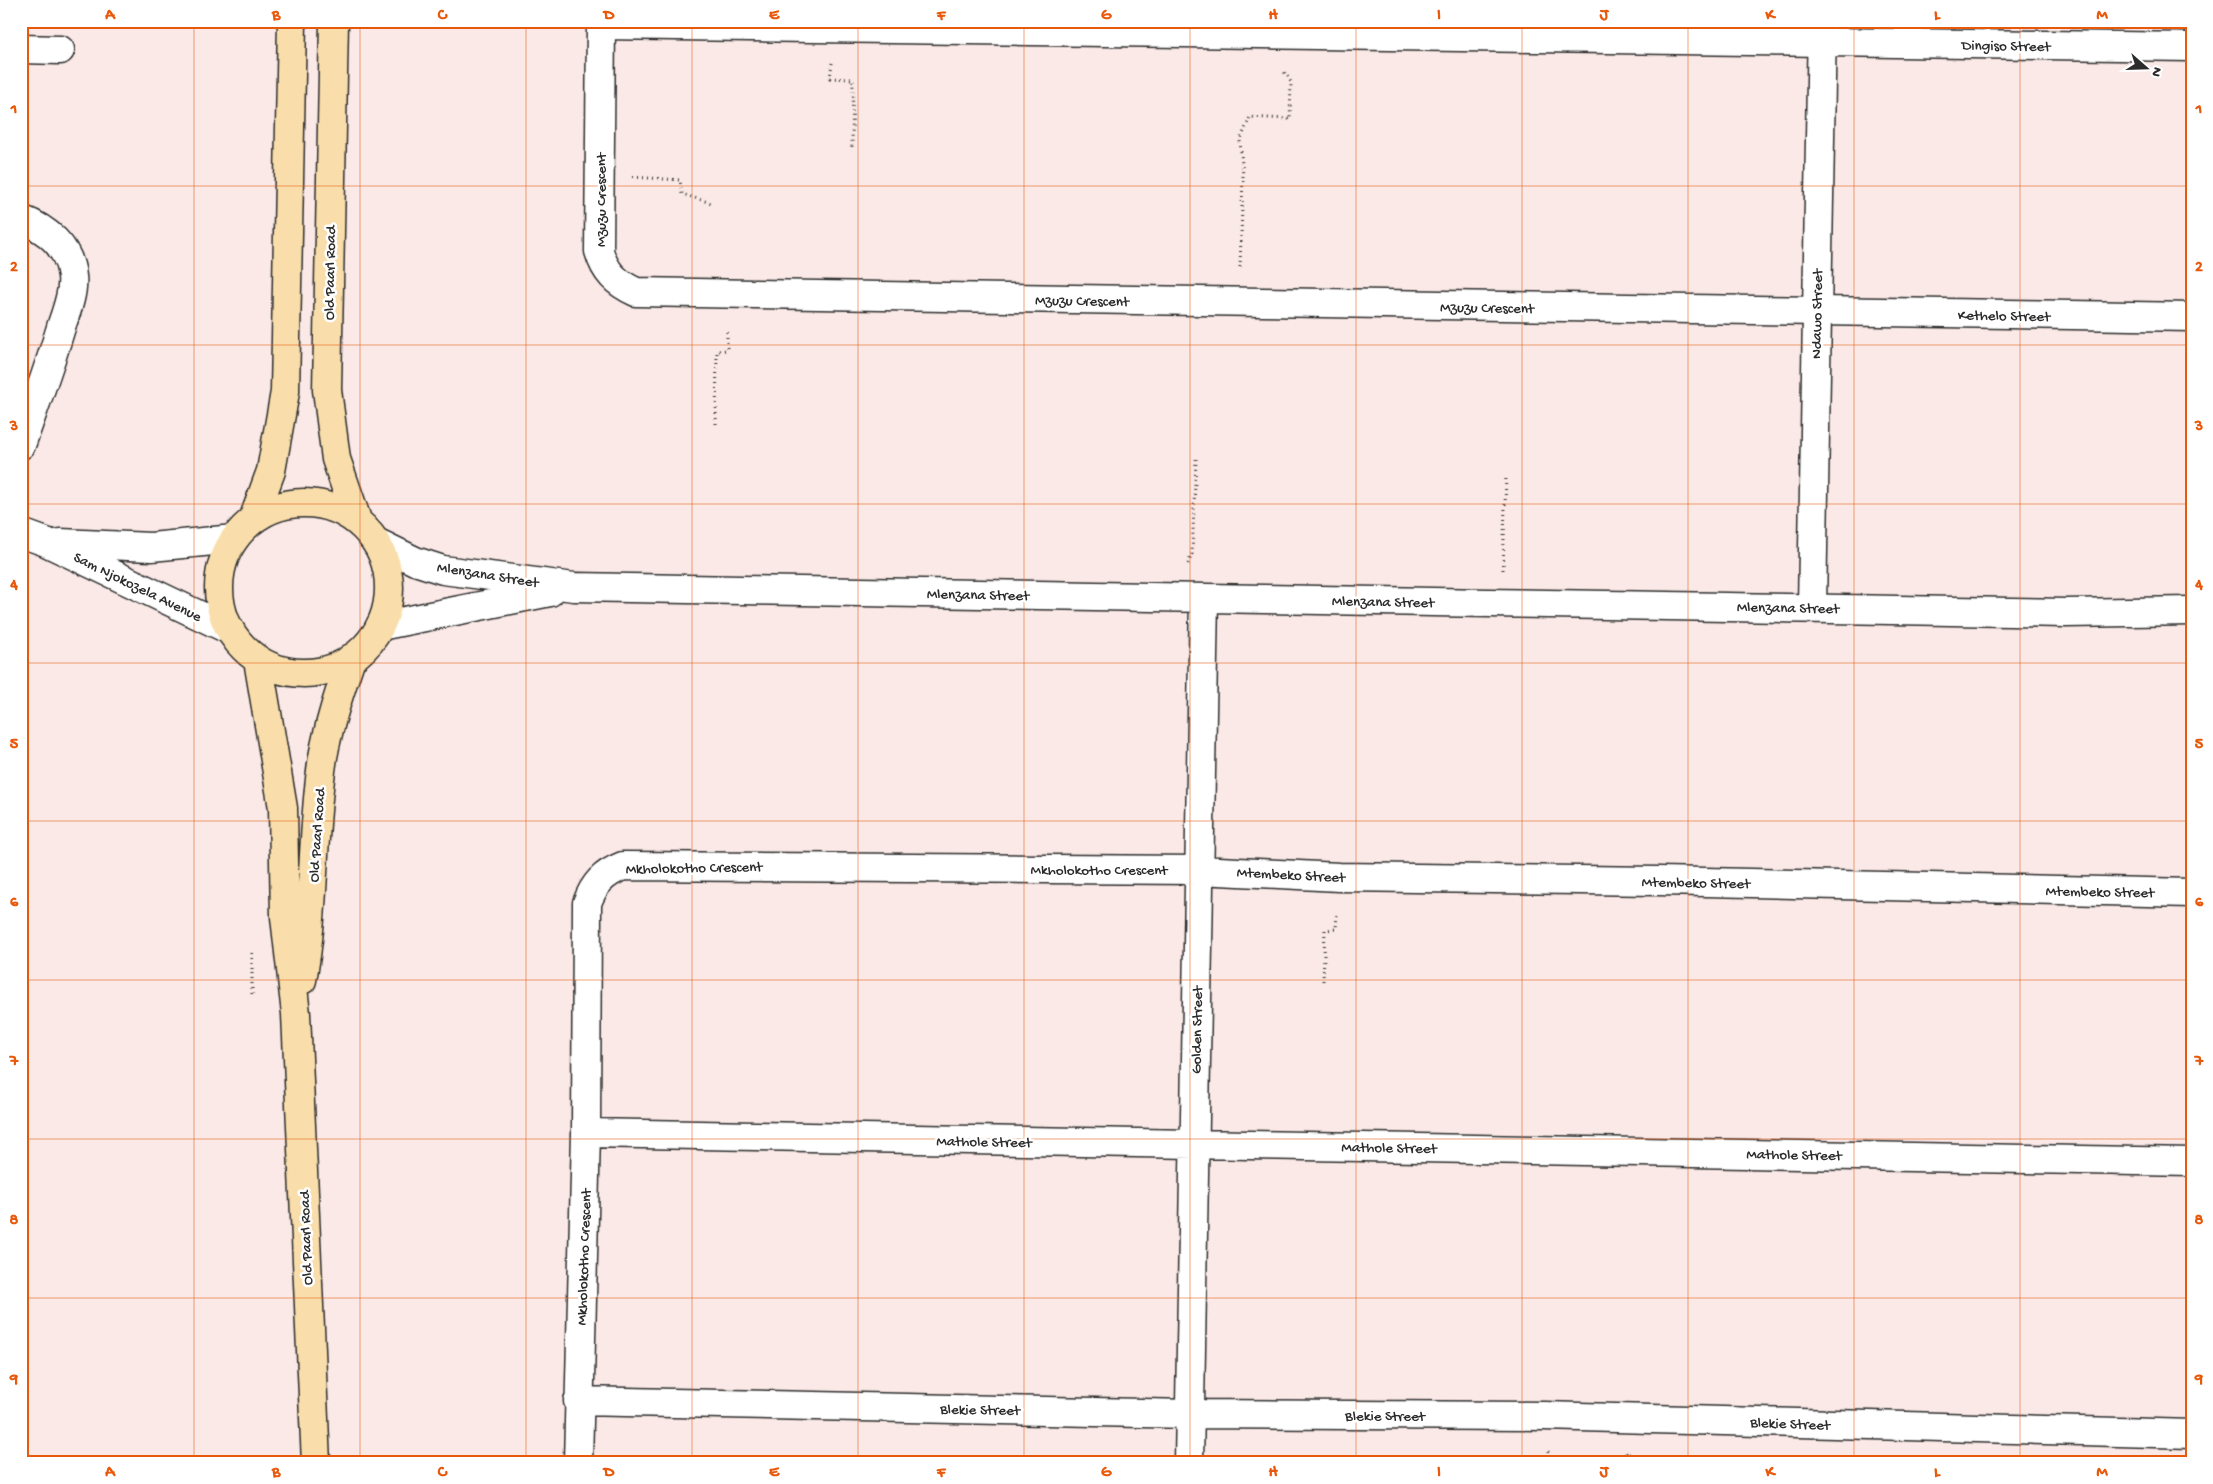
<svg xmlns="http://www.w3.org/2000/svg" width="2213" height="1484" viewBox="0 0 2213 1484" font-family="'Gochi Hand',sans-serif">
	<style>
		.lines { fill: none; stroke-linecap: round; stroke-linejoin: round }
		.minor-casing { stroke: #2b2b2b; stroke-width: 31 }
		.major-casing { stroke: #2b2b2b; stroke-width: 31 }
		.path { stroke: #2b2b2b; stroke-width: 3; stroke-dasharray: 1 4; stroke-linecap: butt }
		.minor { stroke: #fff; stroke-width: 28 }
		.major { stroke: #f9deab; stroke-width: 28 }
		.grid { fill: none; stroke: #e8590c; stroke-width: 1; stroke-opacity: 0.55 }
		.labels { text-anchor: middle; stroke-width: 5; stroke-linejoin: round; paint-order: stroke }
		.street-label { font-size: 15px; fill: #2b2b2b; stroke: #fff }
		.neatline { fill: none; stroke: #e8590c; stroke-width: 2 }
		.grid-label { font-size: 16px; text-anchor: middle; font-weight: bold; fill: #e8590c }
	</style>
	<rect width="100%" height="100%" fill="#fae9e6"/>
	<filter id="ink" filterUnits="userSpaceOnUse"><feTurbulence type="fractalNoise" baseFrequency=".02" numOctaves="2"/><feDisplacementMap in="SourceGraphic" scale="10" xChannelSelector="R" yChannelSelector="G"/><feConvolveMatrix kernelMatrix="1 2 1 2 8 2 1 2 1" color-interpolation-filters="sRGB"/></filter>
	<g filter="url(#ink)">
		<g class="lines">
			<g class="minor-casing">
				<path id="minor" d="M601,21L599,251C605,272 616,283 636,292L2192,317
					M601,25L2192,47
					M21,49L60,50
					M21,219C47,229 69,247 72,276C74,291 67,310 62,324C50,365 35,405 21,445
					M21,533L46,542L230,630
					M376,542L415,561L443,570L574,587L2066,613L2192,611
					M60,543L151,547L234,539
					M1812,608L1822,21
					M380,626L550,592
					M586,1133L2192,1162
					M578,1401L1190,1414L1544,1416L2192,1434
					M578,1463L586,1133L587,903C594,884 603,874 623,866L1199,870L1339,877L1659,881L2192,893
					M1189,1463L1204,598"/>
			</g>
			<g class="major-casing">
				<path id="major" d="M334,21L327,390L336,459L357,520
					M219 588a85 85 0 1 1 170 0a85 85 0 1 1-170 0Z
					M253,520L271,471L285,392L292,21
					M258,660L283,808L285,917L296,1014L316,1463
					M302,980C316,907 311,831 323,757C329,723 340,691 351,658"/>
			</g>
			<path class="path" d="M832,63L830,78L853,79L852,147
				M633,177L680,180L682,194L711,203
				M1240,267L1243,176L1240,141L1250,117L1290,119L1291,82L1283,70
				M716,424L717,351L727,350V328
				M1188,564L1192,554L1196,459
				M1503,570L1506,475
				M252,953V997
				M1323,981L1325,930L1336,929L1337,912
				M1548,1451L1551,1463
				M1626,1452L1627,1463
				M1628,1453L1638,1463"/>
			<use href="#minor" class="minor"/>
			<use href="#major" class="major"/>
		</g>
	</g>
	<path class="grid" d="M194,21V1463M360,21V1463M526,21V1463M692,21V1463M858,21V1463M1024,21V1463M1190,21V1463M1356,21V1463M1522,21V1463M1688,21V1463M1854,21V1463M2020,21V1463M21,186H2192M21,345H2192M21,504H2192M21,663H2192M21,821H2192M21,980H2192M21,1139H2192M21,1298H2192"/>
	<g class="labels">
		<g class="street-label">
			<text transform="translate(2006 45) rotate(1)" y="5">Dingiso Street</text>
			<text transform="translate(600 200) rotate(-90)" y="5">Mzuzu Crescent</text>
			<text transform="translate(329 273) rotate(-89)" y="5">Old Paarl Road</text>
			<text transform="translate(1082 300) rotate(1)" y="5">Mzuzu Crescent</text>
			<text transform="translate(1487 307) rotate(1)" y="5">Mzuzu Crescent</text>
			<text transform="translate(1816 314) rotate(-89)" y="5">Ndawo Street</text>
			<text transform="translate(2004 315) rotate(1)" y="5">Kethelo Street</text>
			<text transform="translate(488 574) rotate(9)" y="5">Mlenzana Street</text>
			<text transform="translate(138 586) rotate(26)" y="5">Sam Njokozela Avenue</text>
			<text transform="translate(978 594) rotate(1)" y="5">Mlenzana Street</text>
			<text transform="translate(1383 601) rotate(1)" y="5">Mlenzana Street</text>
			<text transform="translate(1788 607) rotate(1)" y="5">Mlenzana Street</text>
			<text transform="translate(316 835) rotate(-86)" y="5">Old Paarl Road</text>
			<text transform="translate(694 867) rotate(-1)" y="5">Mkholokotho Crescent</text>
			<text x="1099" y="874">Mkholokotho Crescent</text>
			<text transform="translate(1291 874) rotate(3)" y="5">Mtembeko Street</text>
			<text transform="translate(1696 882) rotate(1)" y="5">Mtembeko Street</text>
			<text transform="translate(2100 891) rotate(1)" y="5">Mtembeko Street</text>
			<text transform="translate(1196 1030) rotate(-89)" y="5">Golden Street</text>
			<text transform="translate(984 1141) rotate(1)" y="5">Mathole Street</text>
			<text transform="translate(1389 1147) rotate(1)" y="5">Mathole Street</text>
			<text transform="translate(1794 1154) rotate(1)" y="5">Mathole Street</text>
			<text transform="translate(305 1238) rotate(-92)" y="5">Old Paarl Road</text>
			<text transform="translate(583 1257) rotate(-88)" y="5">Mkholokotho Crescent</text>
			<text transform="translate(980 1409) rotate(1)" y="5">Blekie Street</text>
			<text x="1385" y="1420">Blekie Street</text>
			<text transform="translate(1790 1423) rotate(2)" y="5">Blekie Street</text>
		</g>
	</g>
	<rect width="2213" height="1484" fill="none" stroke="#fff" stroke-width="55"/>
	<g transform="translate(2146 68) rotate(110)" stroke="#ffffff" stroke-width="4" paint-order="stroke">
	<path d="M0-4L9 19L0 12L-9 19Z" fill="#2b2b2b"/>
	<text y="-8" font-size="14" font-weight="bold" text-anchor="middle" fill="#2b2b2b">N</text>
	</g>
	<rect x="28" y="28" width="2158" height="1428" class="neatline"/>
	<g class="grid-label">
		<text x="110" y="19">A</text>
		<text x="276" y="19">B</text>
		<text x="442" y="19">C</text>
		<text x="609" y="19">D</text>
		<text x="774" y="19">E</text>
		<text x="941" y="19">F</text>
		<text x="1106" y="19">G</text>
		<text x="1273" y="19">H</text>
		<text x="1439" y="19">I</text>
		<text x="1604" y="19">J</text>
		<text x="1770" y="19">K</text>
		<text x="1937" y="19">L</text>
		<text x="2102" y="19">M</text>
		<text x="14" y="113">1</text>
		<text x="2199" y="113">1</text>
		<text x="14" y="271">2</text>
		<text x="2199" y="271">2</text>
		<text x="14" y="430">3</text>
		<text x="2199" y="430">3</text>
		<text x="14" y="589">4</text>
		<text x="2199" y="589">4</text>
		<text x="14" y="748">5</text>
		<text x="2199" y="748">5</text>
		<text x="14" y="906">6</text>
		<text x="2199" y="906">6</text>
		<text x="14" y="1065">7</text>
		<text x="2199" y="1065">7</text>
		<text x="14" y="1224">8</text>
		<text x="2199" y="1224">8</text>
		<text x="14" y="1383">9</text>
		<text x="2199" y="1383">9</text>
		<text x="110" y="1476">A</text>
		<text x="276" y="1476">B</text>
		<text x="442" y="1476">C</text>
		<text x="609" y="1476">D</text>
		<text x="774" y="1476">E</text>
		<text x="941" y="1476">F</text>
		<text x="1106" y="1476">G</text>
		<text x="1273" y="1476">H</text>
		<text x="1439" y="1476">I</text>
		<text x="1604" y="1476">J</text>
		<text x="1770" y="1476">K</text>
		<text x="1937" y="1476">L</text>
		<text x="2102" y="1476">M</text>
	</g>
</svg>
